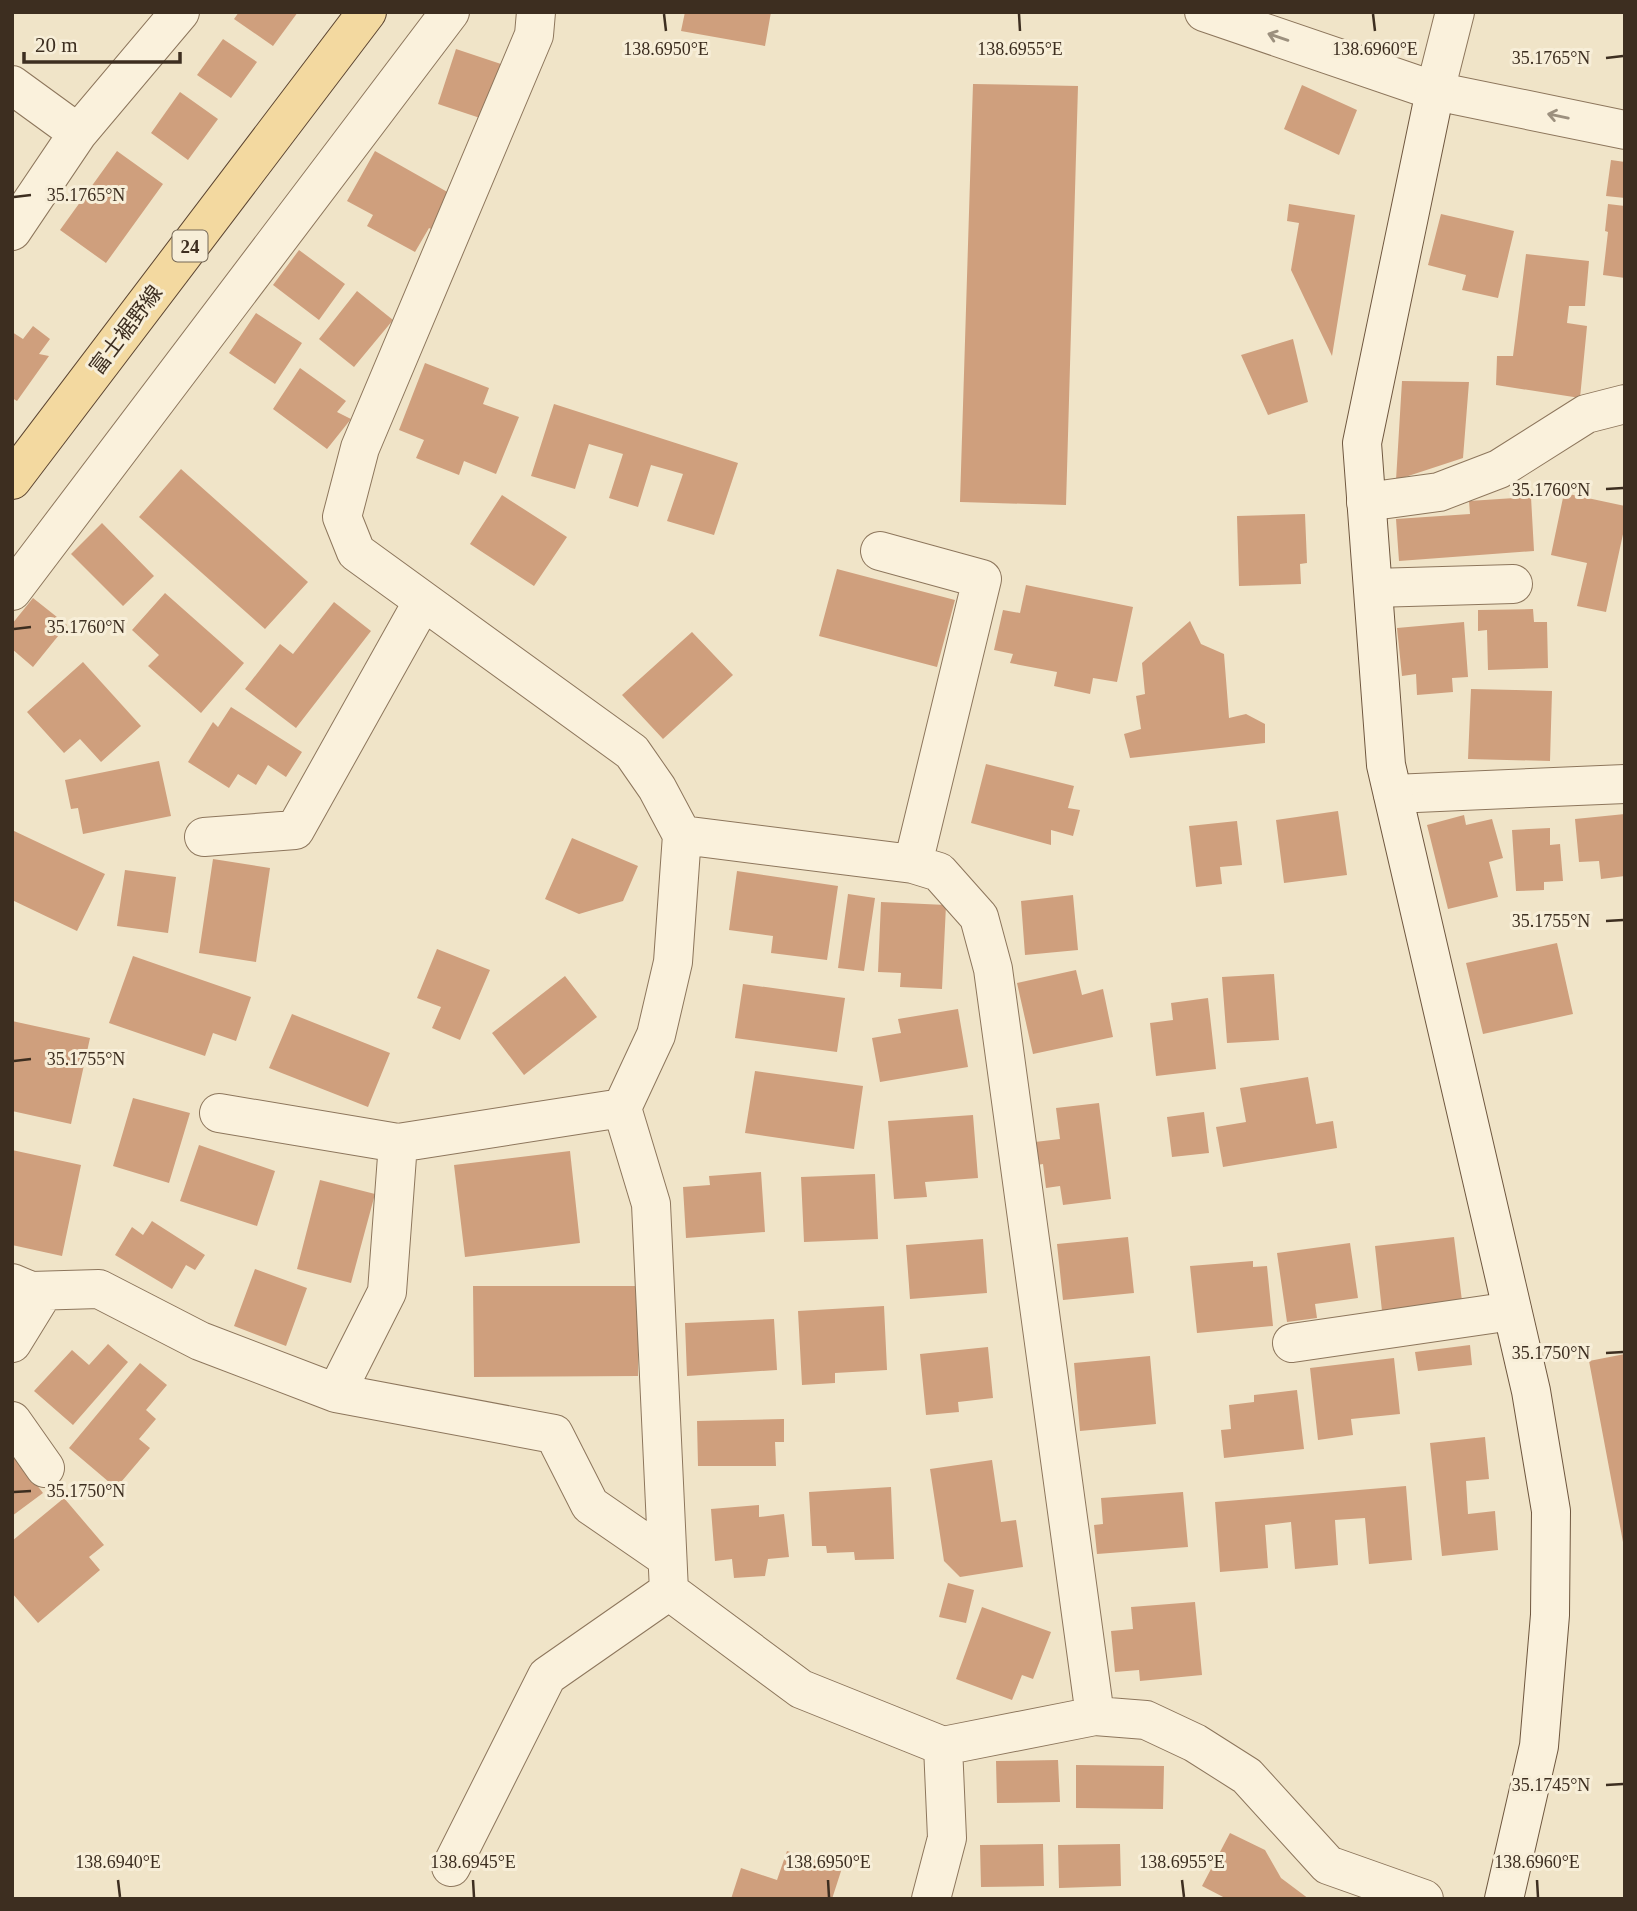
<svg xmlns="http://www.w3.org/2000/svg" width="1637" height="1911" viewBox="0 0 1637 1911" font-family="'Times New Roman','Noto Sans JP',serif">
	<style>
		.building { fill: #cf9f7d }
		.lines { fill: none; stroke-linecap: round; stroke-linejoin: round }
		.street-casing { stroke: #8d765c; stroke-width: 40 }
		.secondary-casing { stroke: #6f573f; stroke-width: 40 }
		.primary-casing { stroke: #5b4430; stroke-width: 40 }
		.street { stroke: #faf1dc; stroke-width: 38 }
		.secondary { stroke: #faf1dc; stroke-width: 38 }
		.primary { stroke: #f3d9a0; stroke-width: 38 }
		.oneway { stroke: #9c907e }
		.ticks { fill: none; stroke: #3d2e20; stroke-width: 2.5 }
		.labels { text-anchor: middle; stroke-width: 6; stroke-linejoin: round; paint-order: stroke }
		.shield { fill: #f7eed8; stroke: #756857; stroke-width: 2 }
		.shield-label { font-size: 19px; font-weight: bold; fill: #3d2e20 }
		.street-label { font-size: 21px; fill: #3d2e20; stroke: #f7eed8 }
		.ticks-label { font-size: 18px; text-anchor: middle; fill: #3d2e20; stroke: #f7eed8; stroke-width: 6; stroke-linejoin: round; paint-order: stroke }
	</style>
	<rect width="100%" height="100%" fill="#f0e4c8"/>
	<path class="building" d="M239,12H298L273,46L234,19Z
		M685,12H771L765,46L681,31Z
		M223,39L257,62L231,98L197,75Z
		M456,49L504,65L486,120L438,104Z
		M973,84L1078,86L1066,505L960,502Z
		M1302,85L1357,110L1339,155L1284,129Z
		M180,92L218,119L188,160L151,133Z
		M117,151L163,184L106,263L60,230Z
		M375,151L458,198L438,232L429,228L415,252L367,226L373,215L347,201Z
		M1611,160L1625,162V198L1606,196Z
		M1289,204L1355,215L1332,356L1291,270L1299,223L1287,221Z
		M1608,204L1625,206V278L1603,275L1608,232L1605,231Z
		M1441,214L1514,231L1498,298L1462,290L1466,275L1428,265Z
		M299,250L345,284L319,320L273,285Z
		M1526,254L1589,261L1585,306H1569L1567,323L1587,326L1580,398L1496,385L1497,356H1513Z
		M357,291L393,320L354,367L319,339Z
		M256,313L302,343L275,384L229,353Z
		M33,326L50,339L39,354L49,356L17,401L12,398V332L23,339Z
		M1293,339L1308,402L1268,415L1241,355Z
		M425,363L489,388L483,404L519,417L496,474L464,461L459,475L416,458L424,440L399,430Z
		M300,368L346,401L337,412L351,419L327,449L273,409Z
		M1402,381L1469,382L1463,458L1396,480Z
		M554,404L738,463L714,535L667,521L683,474L651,465L638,507L609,498L623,454L589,444L575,489L531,476Z
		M181,469L308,582L265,629L139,517Z
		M1564,493L1625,506V525L1606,612L1577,606L1587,563L1551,555Z
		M502,495L567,537L534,586L470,544Z
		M1531,497L1534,551L1399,561L1396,519L1470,514L1469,501Z
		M1305,514L1307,563L1300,564L1301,584L1239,586L1237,516Z
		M102,523L154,576L123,606L71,554Z
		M837,569L955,600L937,667L819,636Z
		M1026,585L1133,607L1117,682L1093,678L1090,694L1054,686L1057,672L1010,663L1013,654L994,650L1003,610L1020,613Z
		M165,593L244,663L201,713L148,666L159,655L132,630Z
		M33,598L67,625L33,667L12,649V624Z
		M334,602L371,631L296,728L245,689L280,644L293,654Z
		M1533,609L1534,622H1547L1548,668L1488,670L1487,630L1478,631V610Z
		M1190,621L1201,644L1224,654L1229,718L1246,714L1265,724V743L1130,758L1124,734L1141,729L1136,696L1145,694L1142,663Z
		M1464,622L1468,677L1452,678L1453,692L1417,695L1416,674L1402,676L1397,628Z
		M692,632L733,675L663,739L622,695Z
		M83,662L141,726L101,762L80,739L64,753L27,712Z
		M1471,689L1552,691L1550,761L1468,759Z
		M231,707L302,752L286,777L268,765L256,785L238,774L229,788L188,762L213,722L218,727Z
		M159,761L171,816L83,834L78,808L71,809L65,780Z
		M986,764L1074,786L1068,808L1080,810L1073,836L1051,830V845L971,823Z
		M1338,811L1347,875L1284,883L1276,820Z
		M1625,814V876L1601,879L1599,861L1579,862L1575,819Z
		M1464,815L1466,825L1492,819L1503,858L1489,862L1498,897L1448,909L1427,825Z
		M1237,821L1242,865L1220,867L1222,884L1196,887L1189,826Z
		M1550,828V845L1560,844L1563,881L1544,882V890L1516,891L1512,830Z
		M12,830L105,874L77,931L12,900Z
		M572,838L638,866L623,901L579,914L545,899Z
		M213,859L270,868L256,962L199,953Z
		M125,870L176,877L168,933L117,926Z
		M737,871L838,886L827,960L771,953L773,936L729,930Z
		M848,894L875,898L864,971L838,968Z
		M1073,895L1078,950L1025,955L1021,901Z
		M881,902L946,905L942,989L900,987L901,973L878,972Z
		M1557,943L1573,1014L1483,1034L1466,963Z
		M437,949L490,970L460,1040L432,1028L441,1007L417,998Z
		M133,956L251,997L236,1041L213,1033L205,1056L109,1023Z
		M1076,970L1082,995L1103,989L1113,1037L1033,1054L1017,983Z
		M1274,974L1279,1040L1227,1043L1222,977Z
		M565,976L597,1017L524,1075L492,1033Z
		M743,984L845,998L837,1052L735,1038Z
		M1208,998L1216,1069L1156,1076L1150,1023L1173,1020L1171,1003Z
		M958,1009L968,1067L880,1082L872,1038L901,1033L898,1019Z
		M292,1014L390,1053L368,1107L269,1068Z
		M12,1021L90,1038L71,1124L12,1111Z
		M755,1071L863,1086L854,1149L745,1133Z
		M1308,1077L1316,1124L1333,1121L1337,1148L1223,1167L1216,1127L1246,1122L1240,1088Z
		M133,1098L190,1113L169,1183L113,1166Z
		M1099,1103L1111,1199L1063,1205L1060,1186L1046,1188L1043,1164L1037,1165L1035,1142L1060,1139L1056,1108Z
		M1204,1112L1209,1153L1172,1157L1167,1117Z
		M973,1115L978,1178L925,1182L927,1197L894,1199L888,1121Z
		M199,1145L275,1171L257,1226L180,1201Z
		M12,1150L81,1165L62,1256L12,1245Z
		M570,1151L580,1243L465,1257L454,1165Z
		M761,1172L765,1232L686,1238L683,1187L710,1185L709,1176Z
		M875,1174L878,1239L804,1242L801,1177Z
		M320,1180L375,1194L351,1283L297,1269Z
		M152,1221L205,1255L195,1270L186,1265L172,1289L115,1255L132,1227L143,1235Z
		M1128,1237L1134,1293L1063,1300L1057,1244Z
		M1454,1237L1462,1301L1382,1311L1375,1246Z
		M983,1239L987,1293L910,1299L906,1245Z
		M1350,1243L1358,1298L1315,1304L1317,1318L1287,1322L1277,1253Z
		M1253,1261V1267L1267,1266L1273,1326L1197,1333L1190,1266Z
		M255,1269L307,1288L286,1346L234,1326Z
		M473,1286H638V1376L474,1377Z
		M884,1306L887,1370L835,1373V1383L802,1385L798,1311Z
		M774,1319L777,1370L687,1376L685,1323Z
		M108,1344L128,1362L73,1425L34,1391L72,1350L89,1365Z
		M1470,1345L1472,1365L1418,1371L1415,1352Z
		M988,1347L993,1398L958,1402L959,1412L926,1415L920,1354Z
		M1625,1354V1542H1623L1589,1361Z
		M1150,1356L1156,1424L1080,1431L1074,1363Z
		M1394,1358L1400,1414L1351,1419L1353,1435L1318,1440L1310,1368Z
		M140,1363L167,1385L146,1410L156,1419L139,1439L150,1448L116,1488L69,1448Z
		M1297,1390L1304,1449L1224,1458L1221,1430L1231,1429L1229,1405L1254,1402V1395Z
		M784,1419V1442H775L776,1466H698L697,1421Z
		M1485,1437L1489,1479L1466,1481L1468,1514L1495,1511L1498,1550L1442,1556L1430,1443Z
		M12,1453L43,1493L12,1516Z
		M992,1460L1001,1522L1016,1520L1023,1567L960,1577L944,1561L930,1469Z
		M1406,1486L1412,1560L1369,1564L1365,1518L1335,1520L1338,1565L1295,1569L1291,1522L1265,1525L1268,1568L1220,1572L1215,1502Z
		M891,1487L894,1559L855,1560L854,1552L827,1553L826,1546H812L809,1492Z
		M1183,1492L1188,1547L1097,1554L1094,1525L1103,1524L1101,1498Z
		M64,1498L104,1545L89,1557L100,1570L38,1623L12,1593V1541Z
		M759,1505V1517L784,1514L789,1557L768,1559L765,1576L734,1578L732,1559L715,1561L711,1509Z
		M948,1583L974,1590L966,1623L939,1617Z
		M1195,1602L1202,1675L1140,1681L1139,1670L1115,1672L1111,1631L1133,1629L1131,1607Z
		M982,1607L1051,1632L1033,1679L1022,1675L1012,1700L956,1679Z
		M1058,1760L1060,1802L997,1803L996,1761Z
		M1076,1765L1164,1766L1163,1809L1076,1808Z
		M1230,1833L1265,1850L1281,1878L1309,1899H1227L1202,1886Z
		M1043,1844L1044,1886L981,1887L980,1845Z
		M1120,1844L1121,1886L1059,1888L1058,1845Z
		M787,1851L842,1868L832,1899H731L741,1868L777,1880Z"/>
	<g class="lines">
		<g class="street-casing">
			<path id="street" d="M536,12L534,35L360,448L342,517L356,552L632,752L657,788L682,835L673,962L656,1035L622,1108L651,1204L669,1591L801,1689L943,1746L1095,1716L1146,1720L1195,1743L1247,1776L1328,1865L1424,1899
				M1204,12L1435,91L1625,130
				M12,85L78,133
				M1435,91L1455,12
				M12,231L78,133L180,12
				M1366,502L1439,492L1499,469L1586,414L1625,404
				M880,551L982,579L913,864
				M1373,588L1513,584
				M12,591L450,12
				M1393,794L1625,784
				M682,835L913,864L939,872L979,917L993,969L1095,1716
				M204,837L295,830L423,601
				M219,1113L398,1143
				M12,1283L31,1291L99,1289L200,1341L336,1393L387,1292L398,1143L622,1108
				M12,1343L44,1291
				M1292,1343L1512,1311
				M336,1393L554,1434L590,1505L667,1558
				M12,1421L45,1468
				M451,1867L547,1676L669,1591
				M931,1899L947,1838L943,1746"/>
		</g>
		<g class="secondary-casing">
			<path id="secondary" d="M1435,91L1362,443L1386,765L1531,1391L1551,1511L1550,1615L1539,1746L1504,1899"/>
		</g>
		<g class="primary-casing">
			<path id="primary" d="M12,480L367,12"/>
		</g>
		<use href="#street" class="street"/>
		<use href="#secondary" class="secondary"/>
		<use href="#primary" class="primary"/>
	</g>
	<defs><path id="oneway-shaft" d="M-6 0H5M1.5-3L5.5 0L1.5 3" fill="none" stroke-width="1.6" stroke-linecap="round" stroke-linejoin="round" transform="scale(1.75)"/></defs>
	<g class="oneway">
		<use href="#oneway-shaft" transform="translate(1278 37) rotate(-161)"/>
		<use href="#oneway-shaft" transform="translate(1558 116) rotate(-168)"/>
	</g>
	<path class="ticks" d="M664,14L666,31M1019,14L1020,31M1373,14L1375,31M1606,58L1623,56M14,197L31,195M1606,489L1623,488M14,629L31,627M1606,921L1623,920M14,1061L31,1059M1606,1353L1623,1352M14,1492L31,1491M1606,1785L1623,1784M118,1880L120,1897M473,1880L474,1897M828,1880L829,1897M1182,1880L1184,1897M1537,1880L1538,1897"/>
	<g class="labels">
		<rect class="shield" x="172.5" y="230.5" width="35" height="31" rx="5"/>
		<g class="shield-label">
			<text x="190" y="253">24</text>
		</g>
		<g class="street-label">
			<text transform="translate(126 330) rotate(-53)" y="7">富士裾野線</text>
		</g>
	</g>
	<g class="ticks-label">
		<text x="666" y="55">138.6950°E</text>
		<text x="1020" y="55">138.6955°E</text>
		<text x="1375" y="55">138.6960°E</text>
		<text x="1551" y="64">35.1765°N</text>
		<text x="86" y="201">35.1765°N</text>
		<text x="1551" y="496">35.1760°N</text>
		<text x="86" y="633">35.1760°N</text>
		<text x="1551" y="927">35.1755°N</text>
		<text x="86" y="1065">35.1755°N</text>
		<text x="1551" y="1359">35.1750°N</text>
		<text x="86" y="1497">35.1750°N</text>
		<text x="1551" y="1791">35.1745°N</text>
		<text x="118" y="1868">138.6940°E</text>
		<text x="473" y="1868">138.6945°E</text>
		<text x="828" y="1868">138.6950°E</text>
		<text x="1182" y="1868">138.6955°E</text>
		<text x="1537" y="1868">138.6960°E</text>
	</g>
	<rect width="1637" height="1911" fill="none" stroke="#3d2e20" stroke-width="28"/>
	<path d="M24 52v10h156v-10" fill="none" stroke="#3d2e20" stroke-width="3.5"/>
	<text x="35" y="52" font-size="21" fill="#3d2e20" stroke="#f7eed8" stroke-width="5" paint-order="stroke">20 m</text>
</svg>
